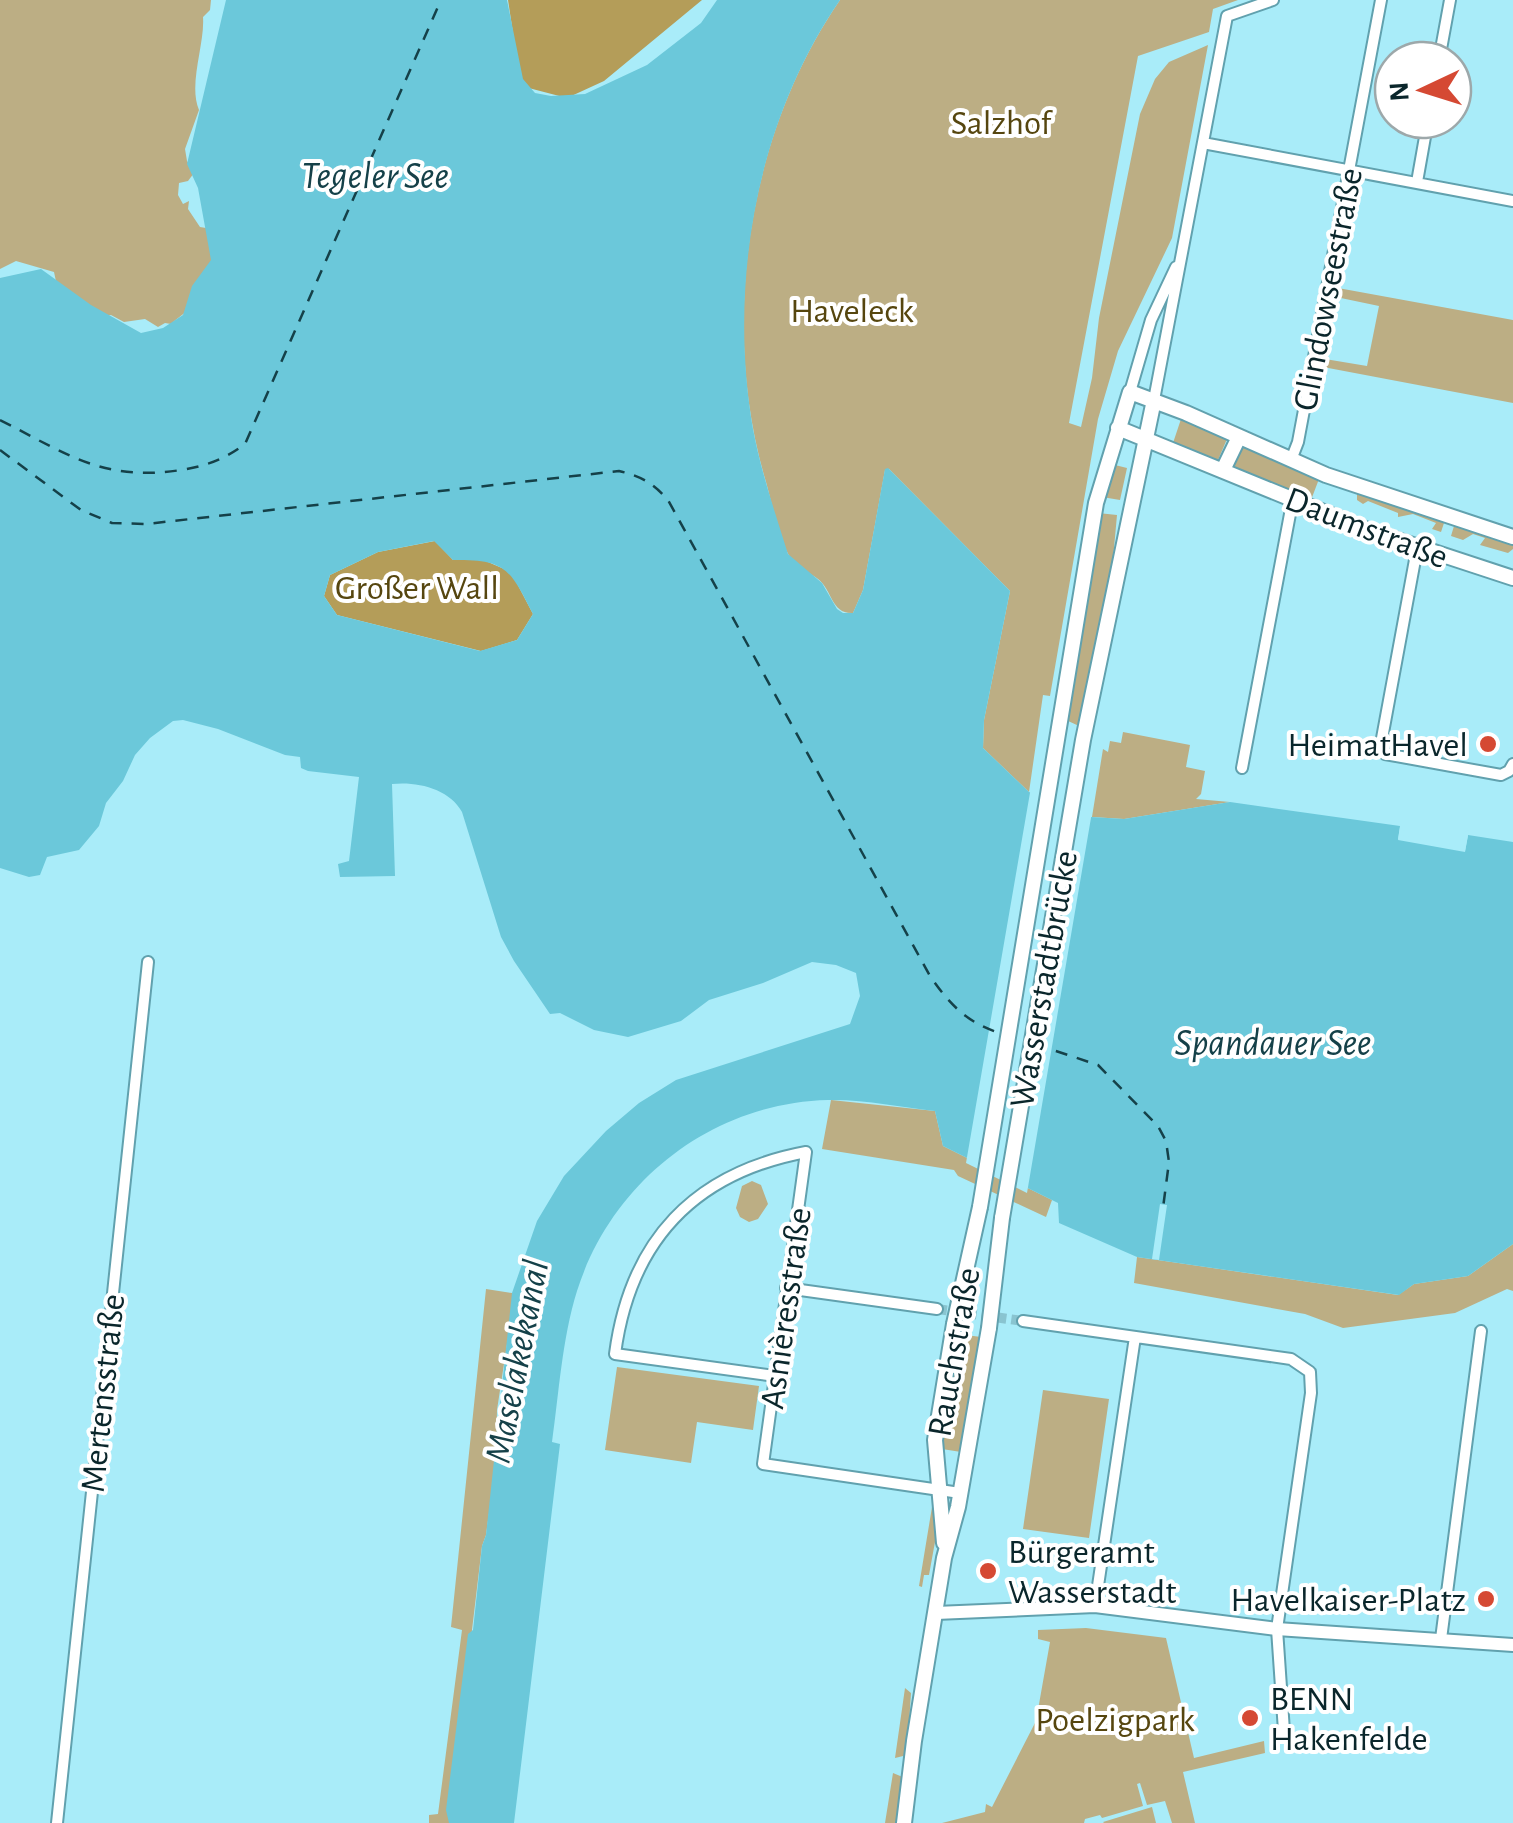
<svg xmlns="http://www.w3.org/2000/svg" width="1513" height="1823" viewBox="0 0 1513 1823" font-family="'Alegreya Sans',sans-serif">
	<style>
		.green { fill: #bcae84 }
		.forest { fill: #b49d59 }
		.water { fill: #6bc8da; fill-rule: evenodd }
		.pier { fill: #a9ecf9 }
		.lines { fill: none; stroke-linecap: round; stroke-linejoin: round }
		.ferry { stroke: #154149; stroke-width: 2.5; stroke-dasharray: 12 10; stroke-linecap: butt }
		.minor-tunnel { stroke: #89c4d0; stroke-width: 10; stroke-dasharray: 10 5; stroke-linecap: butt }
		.minor-casing { stroke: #61a1ae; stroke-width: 14 }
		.tertiary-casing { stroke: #61a1ae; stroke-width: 16 }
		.secondary-casing { stroke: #61a1ae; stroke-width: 18 }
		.minor { stroke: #fff; stroke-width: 10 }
		.tertiary { stroke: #fff; stroke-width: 12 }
		.secondary { stroke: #fff; stroke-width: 14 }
		.secondary-bridge-casing { stroke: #61a1ae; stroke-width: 18; stroke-linecap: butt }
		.secondary-bridge { stroke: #fff; stroke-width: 14 }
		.poi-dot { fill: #d54933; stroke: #fff; stroke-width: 4 }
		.labels { text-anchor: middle; stroke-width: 8; stroke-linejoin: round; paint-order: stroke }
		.park-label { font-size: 35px; fill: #56460f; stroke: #fff }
		.street-label { font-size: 35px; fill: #0a262b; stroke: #fff }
		.poi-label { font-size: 35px; fill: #0a262b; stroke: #fff; text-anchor: end }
		.water-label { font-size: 38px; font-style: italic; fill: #154149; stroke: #fff }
	</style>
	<rect width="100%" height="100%" fill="#a9ecf9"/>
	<path class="green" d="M0,0H211L210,10L203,17C205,44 188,84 199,110L185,149L187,161L194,173L188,181L179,183L178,195L183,204L189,201L188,209L200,227L206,228L218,222C212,251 211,286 189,309C183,315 177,318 171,324L165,323L158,327L145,319L124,322L111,315L106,316C91,304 74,297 57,286L54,272L16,261L0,269Z
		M840,0H1238L1213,9L1209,32L1138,56L1069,423L1081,427L1092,378L1099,318L1140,114L1155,79L1169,62L1208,45L1172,238L1118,351L1098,419L1050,696L1043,695L1029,792L983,748L984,720L1010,591L889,469L885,470L863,590L853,613C831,614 833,591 818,579C810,573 800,568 793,561C780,546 772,503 766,482C719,325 747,135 840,0Z
		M1338,288L1513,320V403L1323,367L1325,359L1367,366L1379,306L1336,297Z
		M1181,419L1227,439L1218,460L1173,443Z
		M1243,446L1319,479L1311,500L1233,468L1238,451Z
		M1111,464L1127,468L1120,500L1102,497Z
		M1357,493L1444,523L1441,532L1432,529L1436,523L1413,514L1398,517V513L1368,501L1363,504L1357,500Z
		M1098,513L1117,515L1112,570L1079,726L1066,720Z
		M1454,526L1513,544V549L1508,553L1480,545L1485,538L1473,534L1463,540L1451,536Z
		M1123,732L1190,745L1186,767L1205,771L1201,794L1196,799L1230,802L1124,819L1092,817L1103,749L1108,752L1110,741L1121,743Z
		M831,1100L935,1111L943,1146L1052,1200L1046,1217L958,1176L954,1170L822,1149Z
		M752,1181L761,1185L768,1204L758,1219L749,1222L740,1217L736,1208L742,1186Z
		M1513,1244V1291L1507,1289L1455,1313L1343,1328L1305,1314L1134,1283L1137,1257L1398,1295L1414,1284L1468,1276Z
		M486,1289L512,1293L514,1298L497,1410L496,1462L486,1535L482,1546L449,1823H429V1815L438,1814L462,1630L451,1627Z
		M958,1334L981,1337L961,1452L942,1449L941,1433Z
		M617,1367L759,1386L753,1430L697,1422L691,1463L605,1450Z
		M1043,1390L1109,1399L1089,1538L1023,1529Z
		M933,1501L939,1520L929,1575H924L922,1587L919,1586Z
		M1086,1628L1166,1638L1194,1758L1264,1741L1265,1753L1183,1772L1195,1823H1172L1165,1801L1147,1805L1140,1783L1137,1784L1143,1806L1102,1818L1100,1815L1085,1819L1084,1823H942L985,1812L986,1804L992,1807L1036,1721L1050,1642L1038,1639V1630Z
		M905,1688L911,1693L907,1755L895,1758Z
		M893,1773L905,1778L898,1823H885Z
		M1152,1807L1156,1823H1104L1103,1822Z"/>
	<path class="forest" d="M508,0H702L604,81L567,98L521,86Z
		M435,541L453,560L481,559L511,572L533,614L517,640L481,651L337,615L324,596L330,575L378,552Z"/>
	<path class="water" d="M226,0H507L523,79L535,93L551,96L585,94L647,65L701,23L717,0H840C756,122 728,284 753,429C761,472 775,512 788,554L822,583L837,609L843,613H853L863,590L885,469L888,468L1010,591L984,720L983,748L1029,792L1091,817L1124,819L1230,802L1400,826L1398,839L1465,851L1468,835L1513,842V1244L1468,1276L1414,1284L1399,1295L1137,1257L1059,1223L1058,1203L943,1146L935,1111C900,1107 863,1099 828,1100C712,1103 612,1181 577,1291C562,1339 559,1393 552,1442L560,1444L514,1823H449L446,1810L468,1634L473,1630L482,1546L486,1535L512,1293L537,1221L564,1176L606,1131L639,1103L676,1080L850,1024L860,996L856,973L836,965L812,962L763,983L709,1000L681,1021L628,1037L594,1030L560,1013L550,1014L514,961L501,937L462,812C450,789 417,781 392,784L395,876L340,877L338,864L349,861L359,777L308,771L301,768L300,757L285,755L218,729L183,720L173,721L150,738L135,755L123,781L106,803L99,826L79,850L47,857L40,875L29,877L0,868V278L41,269L91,305L141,333L163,328L183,315L192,286L211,260L198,188L187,164ZM434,541L453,560C507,559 510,570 533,614L517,640L480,651L337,615L324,596L330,575L378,552Z"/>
	<path class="pier" d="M1031,787L1092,812L1027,1193L966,1163Z
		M1401,821L1405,825L1403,836L1461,846L1464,832L1469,830L1465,852L1398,840Z
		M1160,1204L1167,1205L1159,1260L1152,1259Z"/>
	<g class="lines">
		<path class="ferry" d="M0,420C67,454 103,482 181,470C206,466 225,459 245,444L441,0
			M0,450L81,510L112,523L146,524L619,471C641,476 653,483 668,500L930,976C950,1005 968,1024 1003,1034
			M1035,1044L1098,1065L1158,1126L1166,1141L1169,1162L1163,1208"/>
		<path class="minor-tunnel" d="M937,1309L1023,1321"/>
		<g class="minor-casing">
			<path id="minor" d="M1439,60L1450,0
				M1203,143L1513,201
				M1417,182L1428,120
				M1130,392L1151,320L1176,267
				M1154,400L1227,16L1273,0
				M1291,460L1298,442L1381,0
				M1417,549L1380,749L1385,754L1501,775L1509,771L1513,764
				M1242,768L1290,514L1296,500
				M786,1288L937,1309
				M1023,1321L1291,1359L1310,1372L1311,1393L1277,1629L1284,1731
				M775,1376L615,1354C630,1241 694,1173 806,1152C791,1256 778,1360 763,1464L960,1493
				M1095,1606L1135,1337
				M1441,1639L1481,1331
				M57,1823L148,962"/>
		</g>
		<g class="tertiary-casing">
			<path id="tertiary" d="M936,1613L1095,1606L1277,1629L1513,1645"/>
		</g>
		<g class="secondary-casing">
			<path id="secondary" d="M1118,428L1370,531L1513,578
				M1223,470L1239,437
				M980,1207L1096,503L1130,392L1186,413L1326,475L1513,537
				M1002,1218L1083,740L1154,400
				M944,1543L935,1440L954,1324
				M904,1823L914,1741L944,1558L958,1507L989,1328"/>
		</g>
		<use href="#minor" class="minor"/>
		<use href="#tertiary" class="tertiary"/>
		<use href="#secondary" class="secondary"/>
		<g class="secondary-bridge-casing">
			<path id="secondary-bridge" d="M954,1324L980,1207
				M989,1328L1002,1218"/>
		</g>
		<use href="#secondary-bridge" class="secondary-bridge"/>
	</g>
	<g class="poi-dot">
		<circle cx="1488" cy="744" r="10"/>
		<circle cx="988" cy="1571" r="10"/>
		<circle cx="1486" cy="1599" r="10"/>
		<circle cx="1250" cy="1718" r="10"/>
	</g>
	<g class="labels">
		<g class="park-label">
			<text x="1001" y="134">Salzhof</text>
			<text x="852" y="322">Haveleck</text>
			<text x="417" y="599">Großer Wall</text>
			<text x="1115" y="1731">Poelzigpark</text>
		</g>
		<g class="street-label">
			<text transform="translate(1327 289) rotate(-79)" y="12">Glindowseestraße</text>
			<text transform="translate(1367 527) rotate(21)" y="12">Daumstraße</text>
			<text transform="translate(1043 979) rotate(-80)" y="12">Wasserstadtbrücke</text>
			<text transform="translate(785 1308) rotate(-82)" y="12">Asnièresstraße</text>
			<text transform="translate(953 1352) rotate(-80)" y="12">Rauchstraße</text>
			<text transform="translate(102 1393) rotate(-84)" y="12">Mertensstraße</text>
		</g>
		<g class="poi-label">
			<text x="1468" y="756">HeimatHavel</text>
			<text x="1008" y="1563" text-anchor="start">Bürgeramt<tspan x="1008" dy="40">Wasserstadt</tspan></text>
			<text x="1466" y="1611">Havelkaiser-Platz</text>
			<text x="1270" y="1710" text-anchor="start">BENN<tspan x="1270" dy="40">Hakenfelde</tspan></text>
		</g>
		<g class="water-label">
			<text x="375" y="188">Tegeler See</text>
			<text x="1273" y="1055">Spandauer See</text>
			<text transform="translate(516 1361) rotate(-79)" y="13">Maselakekanal</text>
		</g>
	</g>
	<g transform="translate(1423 90) rotate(266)"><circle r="48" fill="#ffffff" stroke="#9da8aa" stroke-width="2.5"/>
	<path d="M0-8L18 38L0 25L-18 38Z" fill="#d54933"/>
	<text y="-15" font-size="28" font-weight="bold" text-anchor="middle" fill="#0a262b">N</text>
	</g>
</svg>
